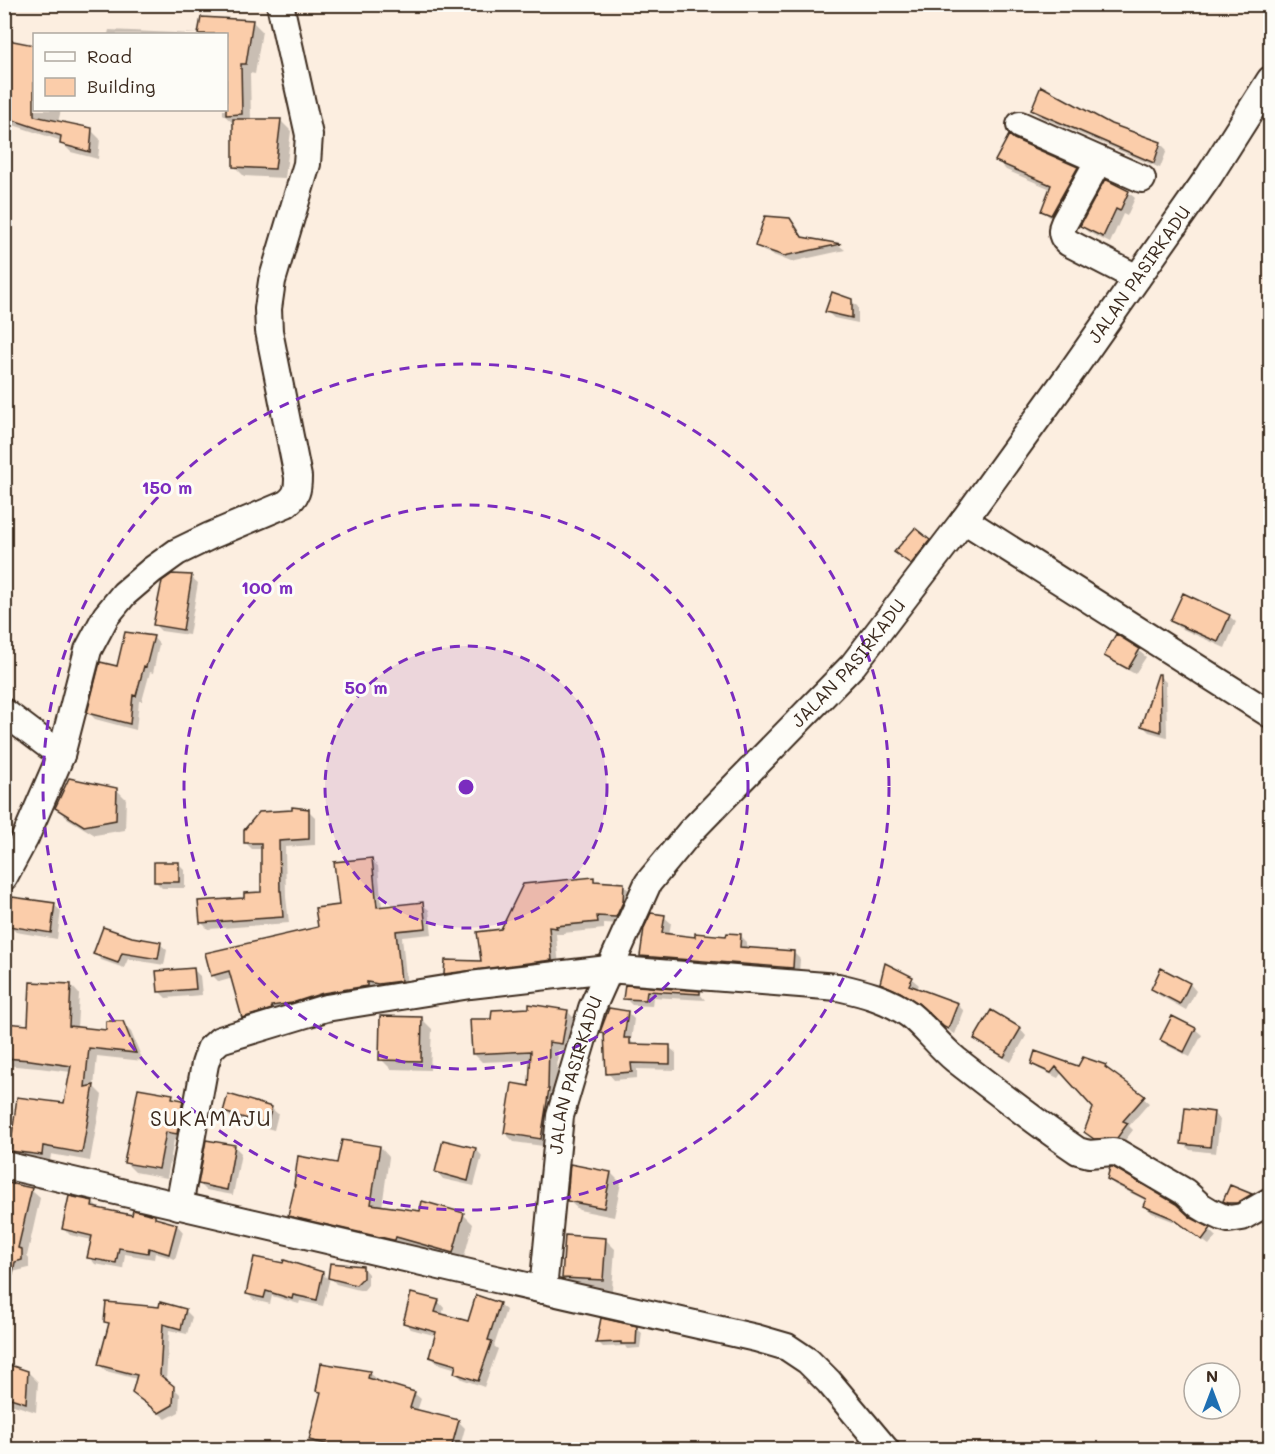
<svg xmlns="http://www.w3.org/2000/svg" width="1275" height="1454" viewBox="0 0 1275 1454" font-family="Mali,sans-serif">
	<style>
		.shadow { fill: #0003; fill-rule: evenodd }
		.building { fill: #fbcdaa; stroke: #3b2a1e; stroke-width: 1.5 }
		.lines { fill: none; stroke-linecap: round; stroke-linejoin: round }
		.minor-casing { stroke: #3b2a1e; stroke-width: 30 }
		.minor { stroke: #fdfcf7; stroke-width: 26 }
		.ring { fill: none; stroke: #7b2cbf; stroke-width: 3; stroke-dasharray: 10 8 }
		.labels { text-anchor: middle; stroke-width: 6; stroke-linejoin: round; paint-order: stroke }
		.street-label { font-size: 18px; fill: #3b2a1e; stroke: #fdfcf7 }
		.quarter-label { font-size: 21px; letter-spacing: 1.5px; fill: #3b2a1e; stroke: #fdfcf7 }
		.centre { fill: #7b2cbf; stroke: #fdfcf7; stroke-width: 3 }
		.ring-label { font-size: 18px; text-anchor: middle; font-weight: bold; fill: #7b2cbf; stroke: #fdfcf7; stroke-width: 6; stroke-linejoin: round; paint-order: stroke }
	</style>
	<rect width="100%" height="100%" fill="#fceee0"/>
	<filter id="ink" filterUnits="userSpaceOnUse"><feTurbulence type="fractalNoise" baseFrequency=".0167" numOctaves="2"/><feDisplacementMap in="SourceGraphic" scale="12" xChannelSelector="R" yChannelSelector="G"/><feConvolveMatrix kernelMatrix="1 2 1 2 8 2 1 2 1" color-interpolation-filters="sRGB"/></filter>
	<g filter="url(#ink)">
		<path class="shadow" d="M81,4H101L100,10L82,6Z
			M202,19L252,21L262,31L255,74L250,73L251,121H281L291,131L285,178L244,176L234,166V124L223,114V110H226V34H108L109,30L199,34Z
			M4,41L34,46V110H61L58,122L91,130L100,139L98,159L71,152L62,143V141L4,122Z
			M1033,110L1110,126L1161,144L1167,150L1160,168L1039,116Z
			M1270,147V159L1266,155Z
			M997,160L1077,168L1086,178L1053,220L1043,211L1051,189L1006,170Z
			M1128,192L1135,198L1127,216L1123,214L1110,243L1088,232L1081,226Z
			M790,219L796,225L804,239L840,246L845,250L791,262L763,251L757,245Z
			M851,300L858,307V323L834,318L827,312Z
			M929,541L936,547L918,570L896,552Z
			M191,577L198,583L189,635L161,631L154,624Z
			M1229,616L1236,622L1225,648L1178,627L1172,621Z
			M1117,636L1139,651L1146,657L1135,674L1113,662L1106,656Z
			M153,637L159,644L153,673L150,672L142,701H139L136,730L95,719L89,713L118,668Z
			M1159,676L1166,682L1167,737L1149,732L1143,726Z
			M116,789L126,799L125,830L95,835L67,818L56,808Z
			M308,810L315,817V845L285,847L286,897L289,923L208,929L201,922L246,899L263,893L262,849H252L246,843Z
			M371,860L378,866L382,908L422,904L429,910L432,934L402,937L407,987L386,990L372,987L373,992L250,1023L243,1017L233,978L219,982L212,975L319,928L340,906Z
			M179,864L185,870V888H162L155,881Z
			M593,879L597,883L623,885L631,892L624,924L604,923V929L563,933V934H556L559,967L453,981L446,973L483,963L502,930Z
			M54,905L61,911L57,939L16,932L9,926Z
			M664,917L671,923L669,935L696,939L741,936L747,942L746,949L794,953L800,959L799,974L649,962L642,956Z
			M131,939L160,944L167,950L164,965L128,959L124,968L101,960L95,953Z
			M194,970L200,976L202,995L166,998L159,991Z
			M1162,970L1190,984L1196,991L1186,1010L1159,995L1152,989Z
			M912,979L919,985L916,989L957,1004L964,1011L955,1034L952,1033L927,1009L908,998L888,989L882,982Z
			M71,985L79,994L77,1028L107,1031L122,1023L131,1032L143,1061L97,1056L94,1087L102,1095L90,1161L51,1154L50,1162L21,1159L12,1150L65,1104L71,1072L39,1068L4,1065V1025L29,1027Z
			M626,987L699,993L705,1000L653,997L652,1006L632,1005L625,998Z
			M567,1011L576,1020L571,1052L558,1050L556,1098L550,1147L514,1142L505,1133L531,1088L532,1060L482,1062L473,1053L492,1021Z
			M627,1012L634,1019L631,1041L636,1046L669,1047L676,1053V1070L637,1069V1078L614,1080L608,1073L606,1036L602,1032Z
			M422,1019L432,1029L430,1070L391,1069L381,1059Z
			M1020,1029L1026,1036L1011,1062L982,1045L976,1038Z
			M1195,1029L1202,1035L1190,1057L1168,1046L1161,1040Z
			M1033,1063L1078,1068L1105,1066L1149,1103L1129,1126L1133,1130L1123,1143L1101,1144L1086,1132L1094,1107L1062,1072L1058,1078L1039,1069Z
			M172,1096L176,1100L182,1101L191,1110L186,1142L174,1140L167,1178L135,1172L126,1163Z
			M271,1108L278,1114L274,1130L231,1118L225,1111Z
			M1213,1113L1220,1120L1216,1153L1190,1150L1183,1143Z
			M234,1146L241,1153L233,1195L206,1190L200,1184Z
			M380,1147L389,1157L382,1207L421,1212L463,1214L473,1224L463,1261L300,1225L290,1215L338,1165Z
			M476,1149L482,1156L474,1186L443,1179L437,1172Z
			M611,1173L621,1183L614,1217L579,1210L568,1200Z
			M1108,1178L1190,1219L1210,1230L1216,1236L1209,1245L1180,1224L1152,1213L1145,1206L1147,1201L1115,1185Z
			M1231,1187L1251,1196L1256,1201L1231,1207L1225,1201ZM1244,1200L1245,1203L1231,1205V1202Z
			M31,1190L40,1198L27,1256L29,1259V1268L4,1274Z
			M92,1202L99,1209L133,1217H154L157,1220L177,1225L183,1232L175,1259L155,1253L154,1259L125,1254L123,1269L95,1264L89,1257L92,1240L70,1235L63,1228Z
			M605,1239L615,1249L612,1290L574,1287L564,1277Z
			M285,1262L323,1274L329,1280L331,1265L362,1267L368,1274V1285L363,1291L336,1284L330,1277L323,1306L300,1301L299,1304L272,1296L270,1304L254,1300L248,1294L284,1265Z
			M438,1301L444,1308L442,1316L469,1323L499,1304L506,1310L494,1346L498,1349L484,1387L462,1379L455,1372L457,1369L437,1363L431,1357L437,1336L411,1329L405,1323Z
			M185,1310L192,1317L187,1334L169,1330L166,1381L180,1394L179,1412L166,1419L134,1393L137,1379L106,1371L100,1365L110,1325L106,1322Z
			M636,1328L642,1333L640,1348L627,1349L625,1346L603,1347L598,1342Z
			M4,1365L28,1372L38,1382L36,1412L4,1402Z
			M369,1373L376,1379L375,1382L414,1393L421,1399L417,1411L458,1421L465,1428L459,1450H330L317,1446L311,1440L322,1395L318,1391Z"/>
		<path class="building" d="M201,17L253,20L246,64H241L242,114L226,115V34H198Z
			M8,40L34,45V116L92,128L90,152L60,144L61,136L4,117V60Z
			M1041,86L1111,124L1161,142L1154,163L1031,110Z
			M233,119H281L275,169L233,167Z
			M1009,135L1014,139L1078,167L1051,215L1041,211L1051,185L995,161Z
			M1105,179L1129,191L1120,211L1116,209L1103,237L1080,226Z
			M765,216L790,218L802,237L841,244L784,256L755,246Z
			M832,292L852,299V318L825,312Z
			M915,528L930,540L911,564L894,552Z
			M172,574L192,575L183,630L153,625L162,581Z
			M1183,593L1230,615L1218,642L1170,621Z
			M125,632L154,636L146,667L144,666L136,696L133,695L130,724L87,713L100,662L117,666Z
			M1116,634L1140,649L1128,669L1104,656Z
			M1158,674H1160L1161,732L1141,726Z
			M69,778L117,788L116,820L84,826L55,808Z
			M292,807L309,809V839L279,841L280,891H281L283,917L200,923L198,901L244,898V893L261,892V843H244V830L259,812L292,810Z
			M372,858L377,907L423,902L426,928L396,931L401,981L378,984L367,982V986L323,993L292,1003L271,1006L272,1009L242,1018L229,971L211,976L205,953L318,927L315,908L339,905L334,862Z
			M154,862H179V882H154Z
			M594,877V881L624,883L623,902L616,917L597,916L598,922L556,926L557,928L549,927L552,960L444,974L445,960L481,961L477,932L501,929L523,884Z
			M12,897L55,903L51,933L8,926Z
			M651,913L665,915L662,933L695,937V933L726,936L727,933L741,934L740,947L794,951L793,968L640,956L644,928Z
			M103,927L132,937L161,942L158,959L122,953L118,963L93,954Z
			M885,963L913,977L909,985L958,1003L948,1029L944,1027L918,1003L900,992L880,983Z
			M194,968L196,989L158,992L156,971Z
			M1161,968L1190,983L1180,1004L1151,989Z
			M30,982L71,984L69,1026L106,1030V1021H123L136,1053L89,1048L85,1087L94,1085L82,1153L43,1146L42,1155L10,1151L17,1097L64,1103L71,1066L30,1060L4,1058V1023L28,1025Z
			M625,985L700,991V994L647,991L646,1000L623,999Z
			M529,1004L568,1010L562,1044L549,1042L548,1089H549L541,1139L504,1133L512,1083L529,1086L531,1051L472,1054L470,1019H491L492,1010L529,1008Z
			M609,1008L628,1011L624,1038H630V1044L670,1045V1064L631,1063L632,1072L606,1074L604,1033L600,1032Z
			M991,1010L1021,1028L1004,1057L974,1039Z
			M380,1016L422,1017L421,1061L379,1060Z
			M1172,1016L1196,1028L1184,1052L1160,1040Z
			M1035,1051L1078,1066L1083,1057L1106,1065L1105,1067L1145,1096L1123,1121L1128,1123L1117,1138L1094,1139L1084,1132L1093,1108L1056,1067L1051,1073L1031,1064Z
			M138,1088L173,1094L172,1098L183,1100L177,1134L166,1132L159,1169L124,1163Z
			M228,1094L272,1107L267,1124L223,1112Z
			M1185,1108L1214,1112L1210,1147L1181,1144Z
			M206,1140L235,1145L227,1190L198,1184Z
			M342,1140L380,1146L371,1204L420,1211L422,1201L464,1213L453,1253L396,1237L395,1240H393L288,1216L295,1185H294L298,1156L337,1163Z
			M443,1140L476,1148L468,1181L435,1172Z
			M570,1164L611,1172L604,1208L567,1201Z
			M1110,1167H1113L1176,1204L1191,1218L1211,1228L1202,1240L1172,1218L1143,1206L1146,1199L1107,1179Z
			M4,1182L32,1188L18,1248L22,1249V1260L15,1262L11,1282L4,1281Z
			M1230,1185L1252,1194L1237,1203H1227L1223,1201Z
			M69,1196L93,1201L92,1207L132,1215L133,1210L155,1215V1218L177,1224L169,1254L149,1248L148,1253L119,1248L116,1263L87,1258L92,1236L62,1229Z
			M565,1235L606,1238L603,1280L562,1278Z
			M254,1257L283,1263L284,1260L323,1272L317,1300L293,1295L292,1299L266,1291L264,1298L246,1294Z
			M330,1263L363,1266V1278L356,1285L328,1278Z
			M411,1293L439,1300L435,1312L468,1321L476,1295L500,1303L488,1340L492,1341L478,1381L454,1373L456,1365L429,1357L436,1332L403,1323Z
			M106,1302L159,1307L160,1302L186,1309L181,1329L163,1324L160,1375L174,1386L173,1405L159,1413L132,1393L137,1375L98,1365L109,1323L104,1322Z
			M601,1318L637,1326L636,1344H621V1342L596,1343Z
			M4,1363L28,1371L26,1403L4,1396Z
			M321,1363L370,1371L368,1378L415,1392L410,1408L459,1420L451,1449H347L309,1440L321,1392L316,1391Z"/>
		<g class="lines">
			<g class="minor-casing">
				<g id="minor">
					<path d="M1020,125L1142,179"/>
					<path d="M1099,160L1064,223C1060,231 1062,238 1069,243L1137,278"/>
					<path d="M964,520L1270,714"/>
					<path d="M4,712L61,755L25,838L4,877"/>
					<path d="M61,755L88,650L106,616L124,594L152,570L177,552L210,536L286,504C297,496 298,490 298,477L269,331L268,309L272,281L307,164L309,135L280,4"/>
					<path d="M4,1165L491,1278L756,1338L787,1347L808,1361L829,1382L886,1450"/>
					<path d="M179,1206L205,1064L210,1049L220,1040L326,1008L470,985L608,969L838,987C864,993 888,999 910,1015C926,1028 939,1046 956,1060C996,1091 1036,1123 1078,1151L1089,1154L1113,1152L1118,1153L1185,1192L1199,1205L1209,1211L1222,1217L1229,1219L1242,1217L1270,1201"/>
					<path id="s1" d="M543,1290L560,1116L592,1008L648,883L690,832L853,665L964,520L1074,368L1209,176L1270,80"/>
				</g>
			</g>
			<use href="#minor" class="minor"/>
		</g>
	</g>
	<circle cx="466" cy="787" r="141" fill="#7b2cbf" fill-opacity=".12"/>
	<g class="ring">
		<circle cx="466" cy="787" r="141"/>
		<circle cx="466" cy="787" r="282"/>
		<circle cx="466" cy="787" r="423"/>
	</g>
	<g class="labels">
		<g class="street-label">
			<text dy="6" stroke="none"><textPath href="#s1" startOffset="1208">JALAN PASIRKADU</textPath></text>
			<text dy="6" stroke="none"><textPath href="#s1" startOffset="722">JALAN PASIRKADU</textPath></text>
			<text dy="6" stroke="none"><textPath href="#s1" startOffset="218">JALAN PASIRKADU</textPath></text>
		</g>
		<g class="quarter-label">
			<text x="211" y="1126">SUKAMAJU</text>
		</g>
	</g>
	<circle cx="466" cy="787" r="9" class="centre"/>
	<g class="ring-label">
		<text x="167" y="494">150 m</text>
		<text x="267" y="594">100 m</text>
		<text x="366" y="694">50 m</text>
	</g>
	<rect width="1275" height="1454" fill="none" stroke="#fdfcf7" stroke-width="24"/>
	<rect x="12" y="12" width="1251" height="1430" fill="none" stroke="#3b2a1e" stroke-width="2" filter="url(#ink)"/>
	<rect x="33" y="33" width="195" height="78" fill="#fdfcf7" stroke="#afa8a0" stroke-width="1.5"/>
	<rect x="45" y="52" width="30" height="9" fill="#fdfcf7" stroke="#afa8a0" stroke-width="1.5"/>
	<text x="87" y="63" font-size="18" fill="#3b2a1e">Road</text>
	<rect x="45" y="78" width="30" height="18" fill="#fbcdaa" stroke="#afa8a0" stroke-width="1.5"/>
	<text x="87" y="93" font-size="18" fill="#3b2a1e">Building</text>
	<g transform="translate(1212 1391)"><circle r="28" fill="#fdfcf7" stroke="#afa8a0" stroke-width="1.5"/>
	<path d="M0-4.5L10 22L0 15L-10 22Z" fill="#1f6fb2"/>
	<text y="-9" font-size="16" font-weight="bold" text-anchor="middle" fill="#3b2a1e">N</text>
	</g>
</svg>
